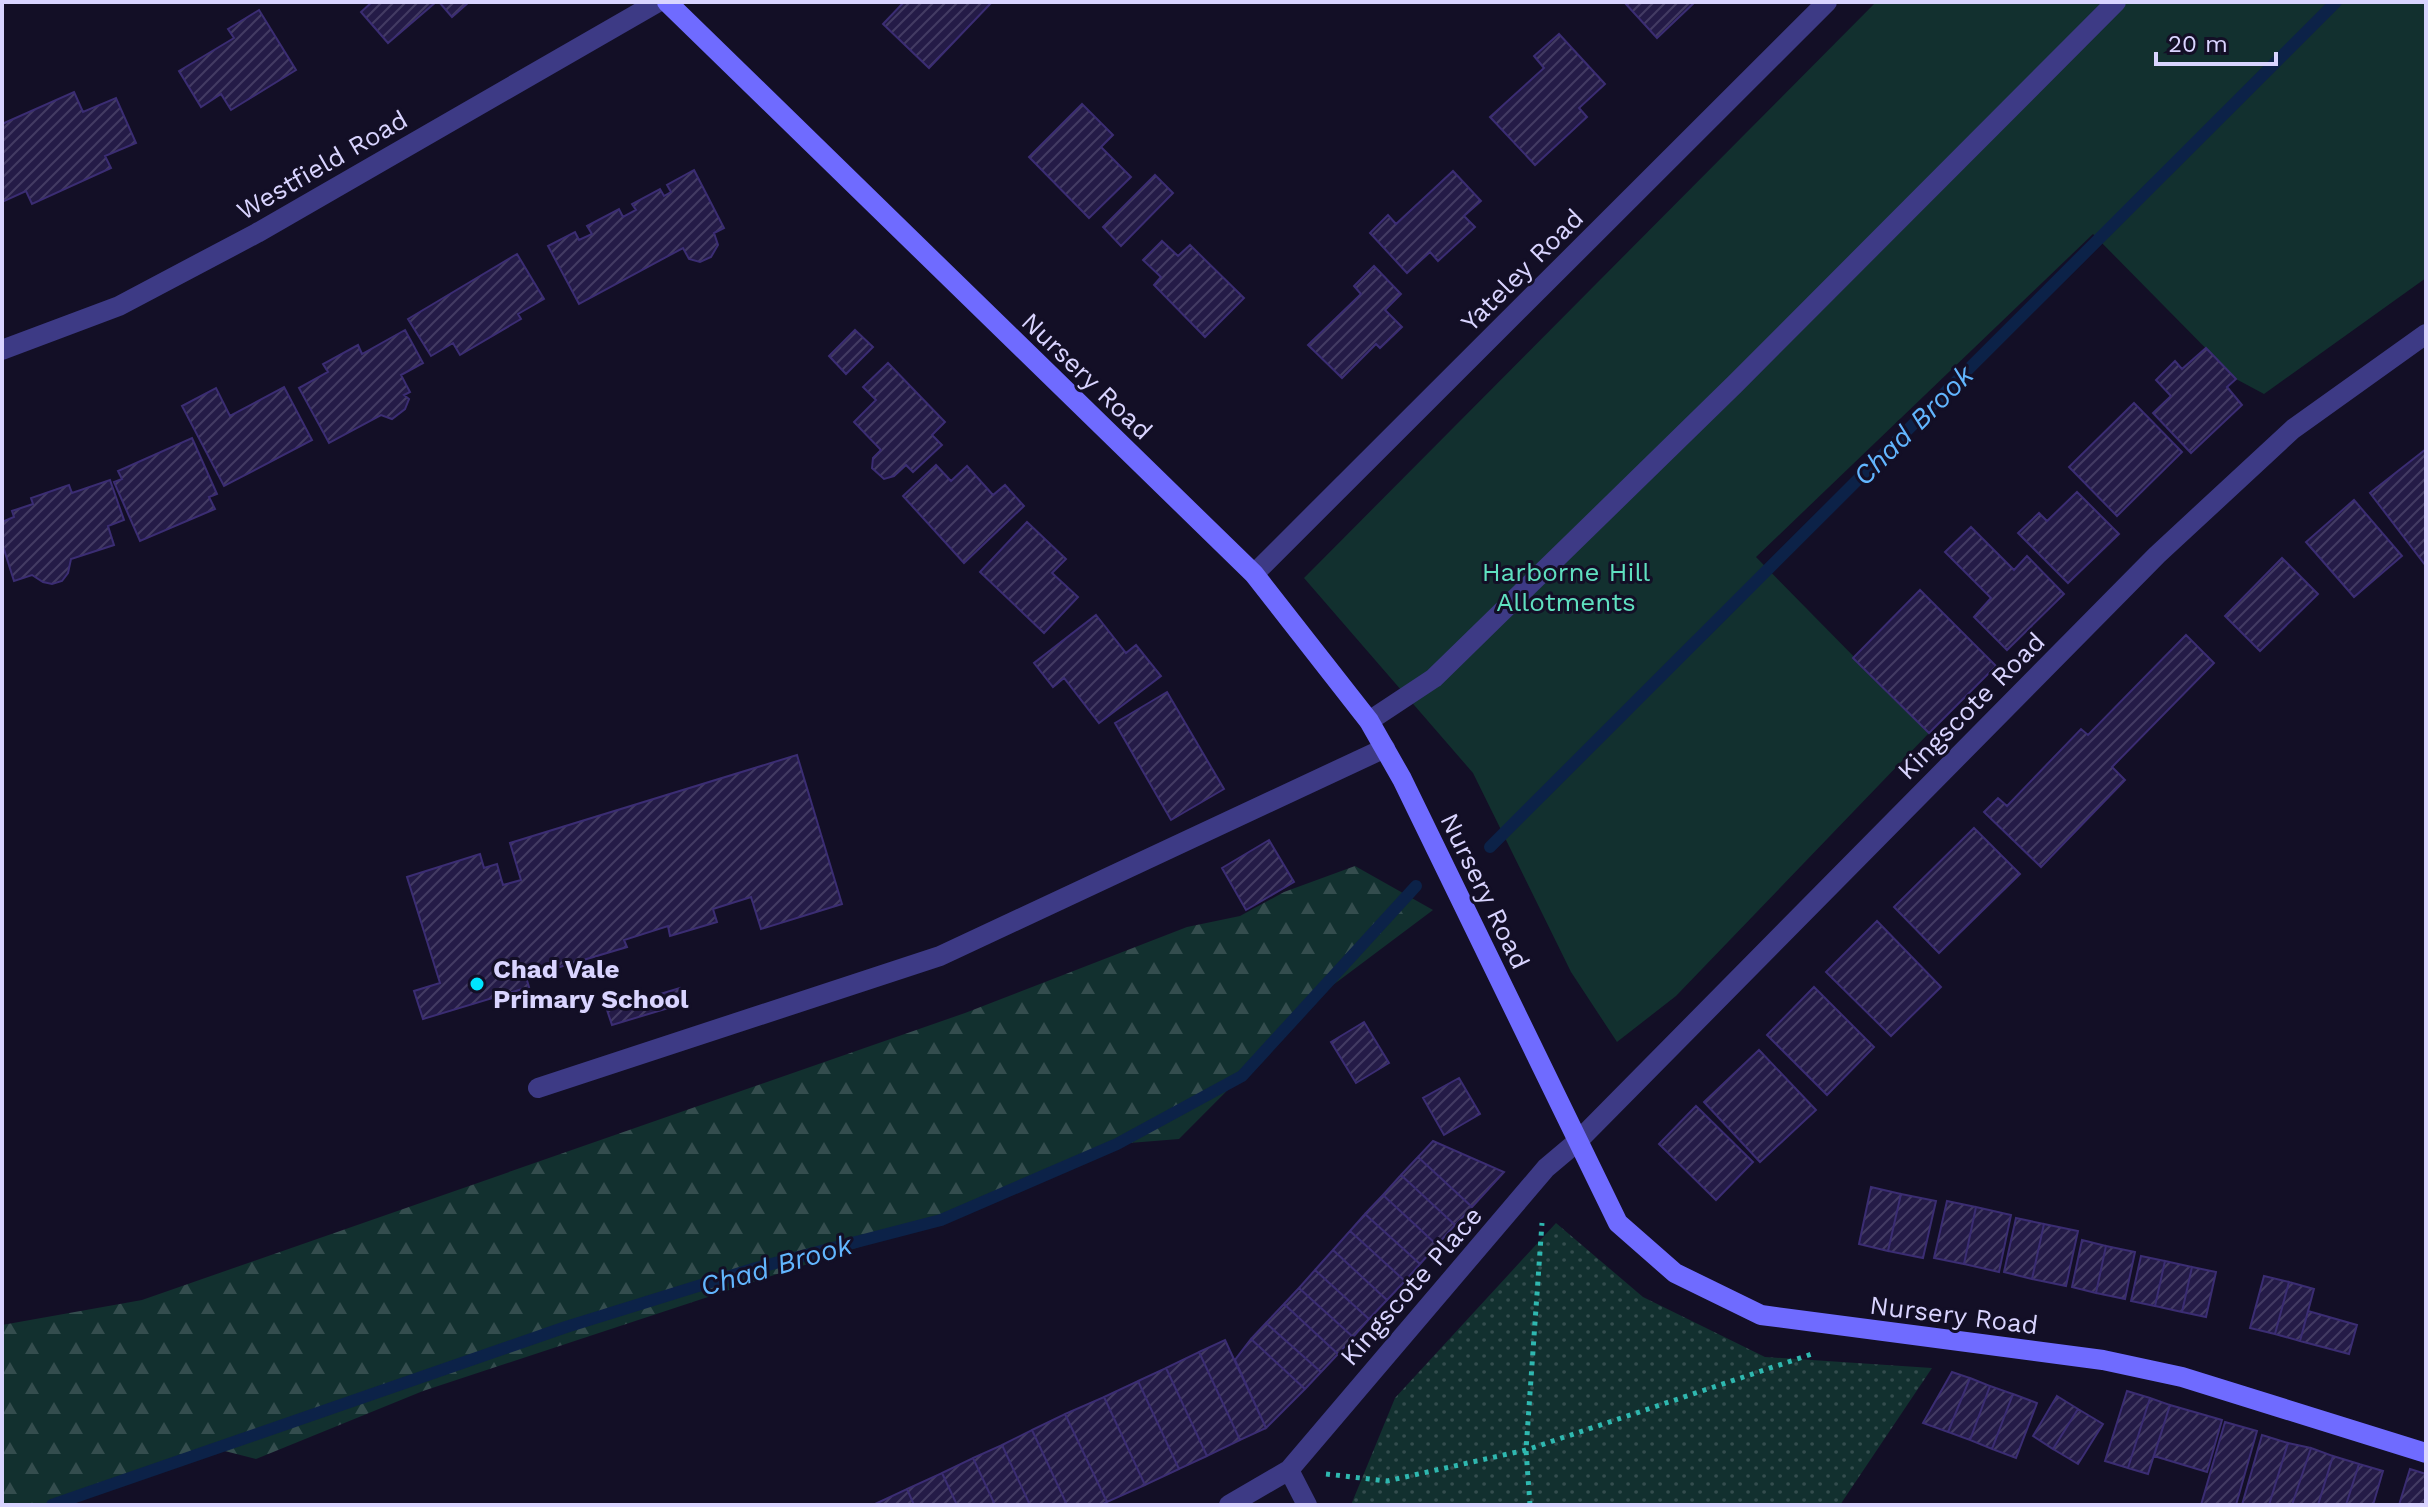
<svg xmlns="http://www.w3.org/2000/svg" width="2428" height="1507" viewBox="0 0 2428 1507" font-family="'Work Sans',sans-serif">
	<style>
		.grass { fill: url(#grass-dots) }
		.forest { fill: url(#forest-firs) }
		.garden { fill: #12302f }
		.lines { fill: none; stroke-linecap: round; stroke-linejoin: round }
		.stream { stroke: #0c2248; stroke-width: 12 }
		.building { fill: url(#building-hatch); stroke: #3b2d73; stroke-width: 2 }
		.path { stroke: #2fb8b0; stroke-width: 5; stroke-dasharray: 4 6; stroke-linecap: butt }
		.lane { stroke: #3d3a85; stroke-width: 20 }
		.street { stroke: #3d3a85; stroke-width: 20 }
		.secondary { stroke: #6f6bff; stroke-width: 20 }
		.poi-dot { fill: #00e5ff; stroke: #130f26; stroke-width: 3 }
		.labels { text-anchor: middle; stroke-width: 6; stroke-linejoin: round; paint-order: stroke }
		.street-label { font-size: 26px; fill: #d9d4ff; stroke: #130f26 }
		.park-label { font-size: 26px; fill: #5fe0c0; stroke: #130f26 }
		.poi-label { font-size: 26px; font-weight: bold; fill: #d9d4ff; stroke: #130f26; text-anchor: start }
		.water-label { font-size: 28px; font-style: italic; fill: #62b6ff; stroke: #130f26 }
	</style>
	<defs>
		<pattern id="grass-dots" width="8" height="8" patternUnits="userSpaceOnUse" patternTransform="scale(2)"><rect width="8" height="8" fill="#12302f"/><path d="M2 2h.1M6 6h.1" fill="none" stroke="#344d4e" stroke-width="1.8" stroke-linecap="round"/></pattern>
		<pattern id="forest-firs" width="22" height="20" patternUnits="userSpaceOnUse" patternTransform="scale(2)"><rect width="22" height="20" fill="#12302f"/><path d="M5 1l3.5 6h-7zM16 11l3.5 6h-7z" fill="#344d4e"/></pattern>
		<pattern id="building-hatch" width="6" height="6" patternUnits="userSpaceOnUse" patternTransform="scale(2)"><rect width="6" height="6" fill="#241b47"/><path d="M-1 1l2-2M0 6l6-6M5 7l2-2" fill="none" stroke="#433b63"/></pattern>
	</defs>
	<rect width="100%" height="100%" fill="#130f26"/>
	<path class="grass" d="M1556,1223L1643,1297L1765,1357L1932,1368L1840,1505H1351L1395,1398Z"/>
	<path class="forest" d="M1355,866L1433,910L1329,988L1179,1139L1117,1144L941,1220L423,1391L256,1459L213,1448L141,1480L115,1483L78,1494L57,1505H2V1325L142,1300L965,1013L1187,927L1240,916L1284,892Z"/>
	<path class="garden" d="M1876,2H2426V278L2264,394L2236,379L2093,234L1756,557L1929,733L1676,996L1617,1042L1571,972L1473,773L1304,578Z"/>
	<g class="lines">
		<path class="stream" d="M1490,847L2336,2
			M52,1505L566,1327L756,1268L941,1220L1117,1144L1242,1076L1416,886"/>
	</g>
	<path class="building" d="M372,2H436L388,43L361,12Z
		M439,2H469L452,17Z
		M904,2H992L929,68L883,24Z
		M1624,2H1695L1657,38Z
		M259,10L296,70L231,110L221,94L201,107L179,71L234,38L228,29Z
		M1559,34L1605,84L1579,108L1587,117L1535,165L1490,117L1544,68L1534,56Z
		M74,92L83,112L116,98L136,143L105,156L111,168L32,204L26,191L2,202V124Z
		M1082,104L1113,135L1101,147L1131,177L1089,218L1029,157Z
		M694,170L724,228L714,233L718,245L711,257L700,262L689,259L683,248L579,304L548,246L575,232L579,240L592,234L587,226L619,209L623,217L636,210L632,204L660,189L664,196L671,192L667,185Z
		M1453,171L1481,201L1464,216L1475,227L1438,261L1430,252L1407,273L1370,233L1388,215L1396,224Z
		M1155,175L1173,193L1121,246L1103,227Z
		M1162,241L1178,256L1190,245L1244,298L1205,337L1154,285L1161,277L1143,260Z
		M517,254L544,299L518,314L521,319L460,355L453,343L431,356L408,319Z
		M1374,266L1401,294L1385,310L1402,327L1380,348L1376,344L1342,378L1308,345L1361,294L1354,286Z
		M405,330L423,363L401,375L410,392L404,395L409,399L405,409L392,419L381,415L329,443L299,388L328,372L323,364L358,345L362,354Z
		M855,330L873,347L846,374L829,356Z
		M2206,348L2236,379L2227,387L2242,405L2191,453L2153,413L2171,396L2156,380L2175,361L2182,369Z
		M888,363L945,422L932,435L942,445L913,472L906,465L894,476L884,479L872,468L873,458L881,450L854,422L876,400L863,387Z
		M284,387L312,440L224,486L182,406L216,388L230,416Z
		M2134,403L2182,452L2117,516L2069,467Z
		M192,438L217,494L209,497L215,509L140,541L114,482L122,479L118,471Z
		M2426,449V566L2370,493Z
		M936,465L951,481L967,466L993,495L1005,485L1024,506L964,563L903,496Z
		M110,480L124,520L108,526L114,545L71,559L68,573L62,581L52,584L43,582L32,575L14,581L2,543V522L14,517L12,511L33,504L31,498L69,485L72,493Z
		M2077,492L2119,534L2068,583L2018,533L2039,513L2047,521Z
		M2354,500L2402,556L2354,597L2306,542Z
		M1027,522L1066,559L1052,573L1078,597L1044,633L980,572Z
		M1971,527L2014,570L2027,556L2064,594L2007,650L1974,617L1991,598L1945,552Z
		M2282,558L2318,594L2260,651L2225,616Z
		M1920,590L1996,666L1929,733L1853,658Z
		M1096,615L1126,653L1136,645L1161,676L1099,723L1064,678L1053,687L1034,663Z
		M2186,635L2214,663L2112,767L2125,780L2041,867L1984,812L1998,798L2007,806L2081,729L2088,735Z
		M1167,692L1224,789L1171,820L1115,723Z
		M797,755L842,904L761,929L751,897L713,909L717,922L670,936L668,926L624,940L627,947L526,977L529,987L423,1019L414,991L440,983L407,877L480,854L484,868L497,864L503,885L521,880L510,843Z
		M1974,828L2020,874L1939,953L1894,907Z
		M1269,840L1294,882L1246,910L1222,868Z
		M1877,921L1941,987L1891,1036L1826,972Z
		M1814,987L1874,1047L1827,1095L1767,1035Z
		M680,988L685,1003L612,1025L607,1010Z
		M1364,1022L1389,1063L1356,1083L1331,1042Z
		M1759,1050L1816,1110L1760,1162L1704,1102Z
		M1459,1078L1480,1114L1444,1135L1423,1098Z
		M1696,1106L1753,1162L1716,1200L1659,1144Z
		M1433,1141L1504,1172L1472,1207L1418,1157Z
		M1418,1157L1472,1207L1455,1225L1401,1175Z
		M1401,1175L1455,1225L1437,1245L1383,1195Z
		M1871,1187L1901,1194L1888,1251L1859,1244Z
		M1901,1194L1936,1201L1923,1258L1888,1251Z
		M1383,1195L1437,1245L1420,1264L1365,1214Z
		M1947,1201L1976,1207L1964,1264L1934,1258Z
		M1976,1207L2011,1215L1999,1272L1964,1264Z
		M1365,1214L1420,1264L1405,1281L1350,1231Z
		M2016,1218L2044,1224L2032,1279L2004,1272Z
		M2044,1224L2078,1231L2066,1286L2032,1279Z
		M1350,1231L1405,1281L1387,1300L1333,1250Z
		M2082,1240L2106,1246L2096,1293L2072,1287Z
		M2106,1246L2135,1252L2125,1299L2096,1293Z
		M1333,1250L1387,1300L1369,1319L1315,1270Z
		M2141,1256L2165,1261L2155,1306L2131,1301Z
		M2165,1261L2192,1267L2182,1312L2155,1306Z
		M2192,1267L2216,1272L2206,1317L2182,1312Z
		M1315,1270L1369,1319L1353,1337L1299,1288Z
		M2264,1276L2289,1282L2275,1334L2250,1328Z
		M2289,1282L2314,1289L2300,1341L2275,1334Z
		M1299,1288L1353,1337L1338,1354L1284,1304Z
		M1284,1304L1338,1354L1321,1372L1266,1323Z
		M2308,1311L2357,1325L2349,1354L2300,1341Z
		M1266,1323L1321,1372L1305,1389L1251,1339Z
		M1251,1339L1305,1389L1266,1428L1235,1360Z
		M1225,1340L1266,1428L1240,1440L1199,1352Z
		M1199,1352L1240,1440L1207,1456L1166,1368Z
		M1166,1368L1207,1456L1179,1469L1138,1381Z
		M1952,1372L1970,1378L1948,1432L1923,1423Z
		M1970,1378L1990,1386L1970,1440L1948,1432Z
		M1138,1381L1179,1469L1145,1485L1104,1397Z
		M1990,1386L2013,1394L1992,1449L1970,1440Z
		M2127,1391L2150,1398L2128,1468L2105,1461Z
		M2013,1394L2037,1403L2016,1458L1992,1449Z
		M2057,1396L2078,1409L2053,1449L2033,1436Z
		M1104,1397L1145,1485L1107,1502L1065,1414Z
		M2150,1398L2170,1405L2148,1474L2128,1468Z
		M2170,1405L2222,1420L2207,1472L2154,1456Z
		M2078,1409L2103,1424L2078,1464L2053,1449Z
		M1065,1414L1107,1502L1101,1505H1067L1032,1430Z
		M2225,1422L2257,1431L2236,1505H2201Z
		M1032,1430L1067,1505H1030L1002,1445Z
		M2262,1435L2288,1443L2269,1505H2242Z
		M2288,1443L2311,1448L2292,1505H2269Z
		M1002,1445L1030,1505H995L973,1458Z
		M2311,1448L2333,1456L2318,1505H2292Z
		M2333,1456L2359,1464L2346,1505H2318Z
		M973,1458L995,1505H957L942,1473Z
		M2359,1464L2383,1471L2373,1505H2346Z
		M2410,1469L2426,1474V1505H2399Z
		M942,1473L957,1505H914L907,1489Z
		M907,1489L914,1505H873Z"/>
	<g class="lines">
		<path class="path" d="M1326,1474L1387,1481L1526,1450L1812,1354
			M1530,1505L1526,1450L1542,1223"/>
		<path class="lane" d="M1369,721L1434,678L1735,384L2116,2
			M538,1088L940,956L1385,748"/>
		<path class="street" d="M2,350L119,306L257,233L658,2
			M1254,574L1827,2
			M1289,1470L1307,1505
			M1229,1505L1289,1470L1546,1168L1578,1141L2157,555L2293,429L2426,334"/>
		<path class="secondary" d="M667,2L1254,574L1369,721L1402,779L1618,1223L1675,1273L1761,1315L2103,1360L2182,1377L2426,1453"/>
	</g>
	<circle class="poi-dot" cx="477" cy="984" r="8"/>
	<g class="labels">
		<g class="street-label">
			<text transform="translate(322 165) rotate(-30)" y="9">Westfield Road</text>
			<text transform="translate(1522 270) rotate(-45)" y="9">Yateley Road</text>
			<text transform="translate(1087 376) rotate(44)" y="9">Nursery Road</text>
			<text transform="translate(1971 706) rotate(-45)" y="9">Kingscote Road</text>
			<text transform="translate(1485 891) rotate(64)" y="9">Nursery Road</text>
			<text transform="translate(1411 1286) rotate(-49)" y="9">Kingscote Place</text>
			<text transform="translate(1954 1315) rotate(7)" y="9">Nursery Road</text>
		</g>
		<g class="park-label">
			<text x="1566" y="581">Harborne Hill<tspan x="1566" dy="30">Allotments</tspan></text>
		</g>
		<g class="poi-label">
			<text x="493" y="978">Chad Vale<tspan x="493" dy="30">Primary School</tspan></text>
		</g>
		<g class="water-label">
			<text transform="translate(1913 425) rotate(-45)" y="10">Chad Brook</text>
			<text transform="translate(776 1265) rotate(-16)" y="10">Chad Brook</text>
		</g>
	</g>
	<rect width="2428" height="1507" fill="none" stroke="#d9d4ff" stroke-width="8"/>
	<path d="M2156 52v12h120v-12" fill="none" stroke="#d9d4ff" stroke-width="4"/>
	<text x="2168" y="52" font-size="24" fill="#d9d4ff" stroke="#130f26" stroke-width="6" paint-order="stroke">20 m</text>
</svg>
